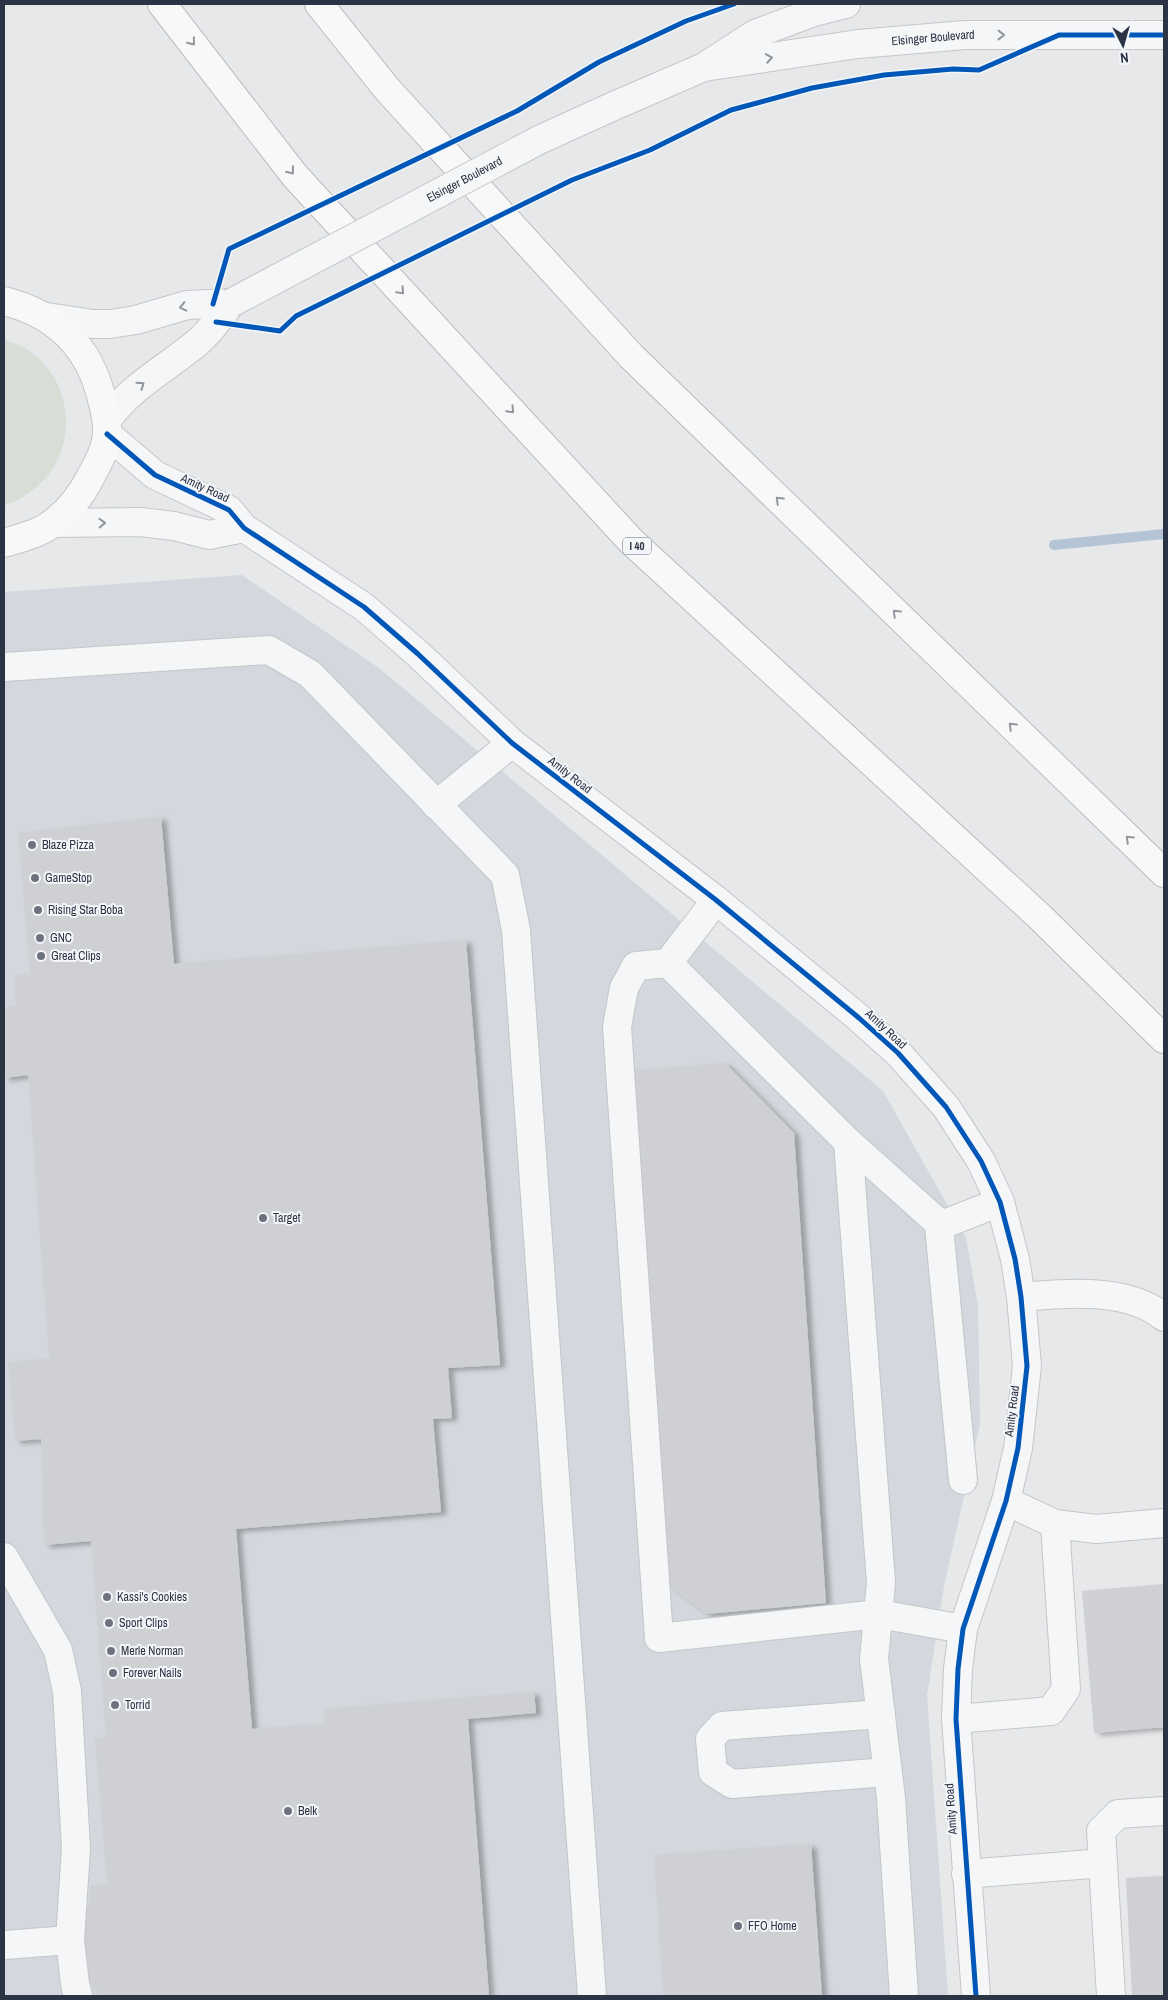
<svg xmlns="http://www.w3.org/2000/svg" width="1168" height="2000" viewBox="0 0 1168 2000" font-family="'Archivo Narrow',sans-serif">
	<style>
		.built { fill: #d4d7dd }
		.green { fill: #d6ded6 }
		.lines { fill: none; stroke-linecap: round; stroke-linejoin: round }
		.stream { stroke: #b4c4d5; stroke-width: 10 }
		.building { fill: #ced0d3; filter: url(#shadow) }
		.minor-casing { stroke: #c4c6c8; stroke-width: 30 }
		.major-casing { stroke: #c2c5c8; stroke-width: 30 }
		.highway-casing { stroke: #b8bbbf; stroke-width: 30 }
		.minor { stroke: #f5f6f7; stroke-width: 28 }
		.major { stroke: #f8f8f8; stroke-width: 28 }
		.highway { stroke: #f8f8f8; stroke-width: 28 }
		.minor-bridge-casing { stroke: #c4c6c8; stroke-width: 30; stroke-linecap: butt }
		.minor-bridge { stroke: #f5f6f7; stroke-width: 28 }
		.cycleway-casing { stroke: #f4f6f9; stroke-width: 8 }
		.cycleway { stroke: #0057b8; stroke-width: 5 }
		.oneway { stroke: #90959e }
		.oneway2 { stroke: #92969e }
		.poi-dot { fill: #6c737f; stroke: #f4f6f9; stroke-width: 2 }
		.labels { text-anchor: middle; stroke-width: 4; stroke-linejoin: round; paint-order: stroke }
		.shield { fill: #f4f6f9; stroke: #676e7b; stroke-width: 1 }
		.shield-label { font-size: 11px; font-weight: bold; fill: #2b3445 }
		.street-label { font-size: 12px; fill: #2b3445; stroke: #f4f6f9 }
		.poi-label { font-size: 12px; fill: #2b3445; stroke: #f4f6f9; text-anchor: start }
	</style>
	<defs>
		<filter id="shadow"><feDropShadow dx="5.5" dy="3" stdDeviation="2.5" flood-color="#0004"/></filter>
	</defs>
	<rect width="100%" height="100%" fill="#e6e8ea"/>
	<path class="built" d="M242,575L379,668L883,1091L966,1238L978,1306L980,1424L944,1586L927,1695L948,1996H4V592Z"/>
	<path class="green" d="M4,340C71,356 88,448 34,489C25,496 15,503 4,505Z"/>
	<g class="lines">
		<path class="stream" d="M1054,545L1164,534"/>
	</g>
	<path class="building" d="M161,817L174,964L466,940L500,1365L448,1368L452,1418L433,1419L441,1512L236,1529L252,1729L325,1724L323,1709L534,1692L536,1713L468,1719L489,1996H98V1990L90,1984L81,1911L86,1910L90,1901V1886L107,1884L95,1738H106L91,1541L44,1545L41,1439L15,1441L8,1362L49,1359L28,1075L4,1078V1007L16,1006L14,975L30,973L18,833Z
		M725,1063L794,1133L826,1603L707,1614L669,1586L629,1071Z
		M1164,1584V1727L1094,1733L1082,1591Z
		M811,1844L822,1996H663L654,1855Z
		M1164,1876V1996H1132L1126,1878Z"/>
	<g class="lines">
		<g class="minor-casing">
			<g id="minor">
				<path id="s1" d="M704,67L858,44L965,35H1164"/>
				<path d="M539,140L616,105L704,67L755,34L814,12L846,4"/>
				<path d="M47,317L93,324H110L136,320L187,305L231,303"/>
				<path d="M107,420C131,386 167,368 198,342C211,331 221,316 231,303"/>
				<path d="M107,434L155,475L229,510L244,528L364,607L418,654L512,743L716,900L859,1018L898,1053L946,1107L981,1161L1000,1202L1015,1259L1021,1297L1027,1366L1018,1448L1006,1501L963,1629L958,1669L956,1719L976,1996"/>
				<path d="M53,523L140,522L174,526L209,535L244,528"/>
				<path d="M4,667L269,650L310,674L505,875L516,930L592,1996"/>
				<path d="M436,805L512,743"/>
				<path d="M668,963L716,900"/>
				<path d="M848,1142L941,1225"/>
				<path d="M1021,1297C1066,1293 1127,1287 1164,1317"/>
				<path d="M963,1480L939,1226L1000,1202"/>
				<path d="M1006,1501L1055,1524L1096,1529L1164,1523"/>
				<path d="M4,1557L58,1650L67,1691L76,1848L70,1940L75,1984L78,1996"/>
				<path d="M881,1714L722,1726L710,1739L713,1772L732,1784L887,1772"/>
				<path d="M956,1719L1051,1711L1066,1689L1055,1524"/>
				<path d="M966,1874L1103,1863"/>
				<path d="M4,1945L70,1940"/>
				<path d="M904,1996L891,1798L874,1659L881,1582L848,1142L668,963L636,966L624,988L617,1027L659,1638L879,1614L963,1629"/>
				<path d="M1111,1996L1101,1831L1118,1814L1164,1811"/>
			</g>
		</g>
		<g class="major-casing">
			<path id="major" d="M4,301C56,314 90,347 102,400C105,411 108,422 107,434C106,449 98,463 91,476C82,494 69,511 53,523C39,534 20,538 4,543"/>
		</g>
		<g class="highway-casing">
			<path id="highway" d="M162,4L295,176L631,541L1039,916L1164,1039
				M319,4L387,89L631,356L1164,873"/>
		</g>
		<use href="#minor" class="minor"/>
		<use href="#major" class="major"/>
		<use href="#highway" class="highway"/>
		<g class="minor-bridge-casing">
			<g id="minor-bridge">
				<path id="s2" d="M231,303L539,140"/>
			</g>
		</g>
		<use href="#minor-bridge" class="minor-bridge"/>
		<g class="cycleway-casing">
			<path id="cycleway" d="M213,304L229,249L517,111L599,62L686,21L734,4
				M216,322L280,331L296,316L572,180L650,150L731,110L812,88L884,75L953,69L979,70L1059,35H1164
				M107,434L155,475L229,510L244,528L364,607L418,654L512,743L716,900L859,1018L898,1053L946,1107L981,1161L1000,1202L1015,1259L1021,1297L1027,1366L1018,1448L1006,1501L963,1629L958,1669L956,1719L976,1996"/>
		</g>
		<use href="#cycleway" class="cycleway"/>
	</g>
	<defs><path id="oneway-chevron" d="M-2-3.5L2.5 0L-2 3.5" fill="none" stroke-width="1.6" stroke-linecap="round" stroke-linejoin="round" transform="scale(1.25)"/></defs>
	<g class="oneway">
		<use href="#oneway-chevron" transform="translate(1001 35)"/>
		<use href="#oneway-chevron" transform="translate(769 58) rotate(-9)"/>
		<use href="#oneway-chevron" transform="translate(183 307) rotate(167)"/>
		<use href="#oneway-chevron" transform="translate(141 385) rotate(-35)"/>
		<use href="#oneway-chevron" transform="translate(102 523) rotate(-2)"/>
	</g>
	<g class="oneway2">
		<use href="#oneway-chevron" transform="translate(192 42) rotate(52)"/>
		<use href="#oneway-chevron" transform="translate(291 171) rotate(52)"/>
		<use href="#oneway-chevron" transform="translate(401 291) rotate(47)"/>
		<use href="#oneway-chevron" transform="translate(511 410) rotate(47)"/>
		<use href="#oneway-chevron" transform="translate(779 500) rotate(-136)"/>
		<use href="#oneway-chevron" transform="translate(896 613) rotate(-136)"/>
		<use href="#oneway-chevron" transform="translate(1012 726) rotate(-136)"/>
		<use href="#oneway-chevron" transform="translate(1129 839) rotate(-136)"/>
	</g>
	<g class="poi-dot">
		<circle cx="32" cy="845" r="5"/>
		<circle cx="35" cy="878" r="5"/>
		<circle cx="38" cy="910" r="5"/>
		<circle cx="40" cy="938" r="5"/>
		<circle cx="41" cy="956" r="5"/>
		<circle cx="263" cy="1218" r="5"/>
		<circle cx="107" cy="1597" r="5"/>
		<circle cx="109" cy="1623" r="5"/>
		<circle cx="111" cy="1651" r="5"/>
		<circle cx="113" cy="1673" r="5"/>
		<circle cx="115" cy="1705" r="5"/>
		<circle cx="288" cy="1811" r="5"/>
		<circle cx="738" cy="1926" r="5"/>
	</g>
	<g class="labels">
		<rect class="shield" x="623" y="537.5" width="28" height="17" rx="4"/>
		<g class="shield-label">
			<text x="637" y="550">I 40</text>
		</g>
		<g class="street-label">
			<text dy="4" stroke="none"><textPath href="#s1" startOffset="231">Elsinger Boulevard</textPath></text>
			<text dy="4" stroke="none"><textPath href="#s2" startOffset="264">Elsinger Boulevard</textPath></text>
			<text transform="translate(205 488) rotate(25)" y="4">Amity Road</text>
			<text transform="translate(570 775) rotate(38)" y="4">Amity Road</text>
			<text transform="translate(886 1029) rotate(43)" y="4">Amity Road</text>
			<text transform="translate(1012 1411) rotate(-83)" y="4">Amity Road</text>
			<text transform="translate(951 1809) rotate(-94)" y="4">Amity Road</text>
		</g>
		<g class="poi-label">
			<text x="42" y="849">Blaze Pizza</text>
			<text x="45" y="882">GameStop</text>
			<text x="48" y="914">Rising Star Boba</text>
			<text x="50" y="942">GNC</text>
			<text x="51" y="960">Great Clips</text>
			<text x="273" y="1222">Target</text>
			<text x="117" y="1601">Kassi's Cookies</text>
			<text x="119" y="1627">Sport Clips</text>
			<text x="121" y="1655">Merle Norman</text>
			<text x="123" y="1677">Forever Nails</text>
			<text x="125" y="1709">Torrid</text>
			<text x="298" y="1815">Belk</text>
			<text x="748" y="1930">FFO Home</text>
		</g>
	</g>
	<rect width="1168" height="2000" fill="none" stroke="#2b3445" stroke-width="10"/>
	<g transform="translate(1123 45) rotate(174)" stroke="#f4f6f9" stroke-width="4" paint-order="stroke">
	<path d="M0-4L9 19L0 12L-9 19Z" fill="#2b3445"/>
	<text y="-8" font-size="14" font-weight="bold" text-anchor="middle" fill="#2b3445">N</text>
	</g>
</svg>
